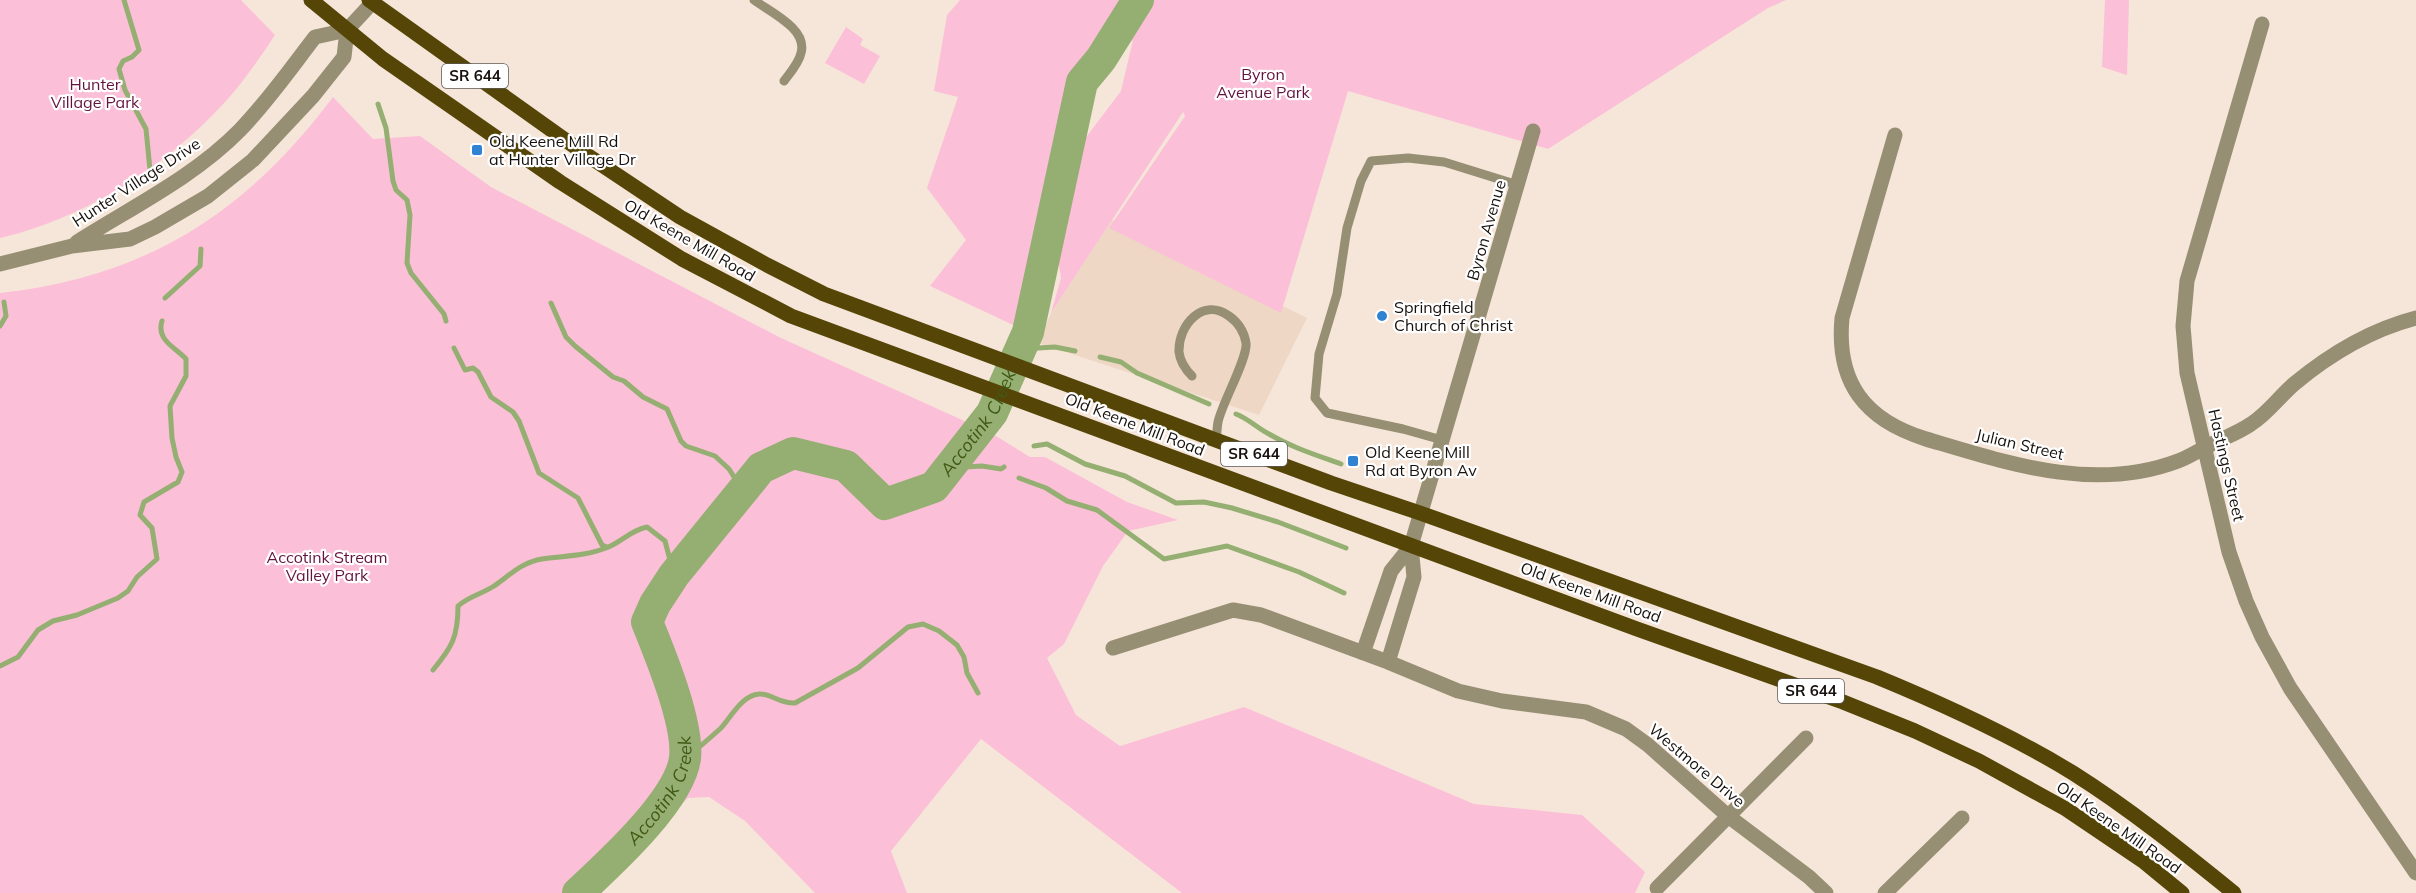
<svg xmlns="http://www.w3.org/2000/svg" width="2416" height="893" viewBox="0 0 2416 893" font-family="Mulish,sans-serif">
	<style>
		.built { fill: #eed7c5 }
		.green { fill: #fcbfd8; fill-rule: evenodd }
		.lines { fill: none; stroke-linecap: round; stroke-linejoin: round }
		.stream { stroke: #94af71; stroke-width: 5 }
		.river { stroke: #94af71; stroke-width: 32 }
		.service { stroke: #978f73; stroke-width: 9 }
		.minor { stroke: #978f73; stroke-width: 15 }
		.tertiary { stroke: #978f73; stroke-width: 15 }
		.primary { stroke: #554608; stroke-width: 15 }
		.poi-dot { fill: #3083d2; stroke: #fff; stroke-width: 2 }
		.labels { text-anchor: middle; stroke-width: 4.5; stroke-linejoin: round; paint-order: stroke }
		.shield { fill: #fff; stroke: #5d5856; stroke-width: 1.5 }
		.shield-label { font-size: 15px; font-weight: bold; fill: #17110d }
		.park-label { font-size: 16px; fill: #63133f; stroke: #fff }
		.poi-label { font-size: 16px; fill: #17110d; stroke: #fff; text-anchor: start }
		.street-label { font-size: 16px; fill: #17110d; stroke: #fff }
		.water-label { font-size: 18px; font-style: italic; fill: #415917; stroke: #fff }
	</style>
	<rect width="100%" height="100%" fill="#f6e6d9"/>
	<path class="built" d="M1112,220L1307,318L1259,415L1038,343L1051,313Z"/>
	<path class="green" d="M0,0H241L275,35C260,58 244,81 226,101C167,166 86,218 0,238Z
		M960,0H1786L1768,8L1548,149L1348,91L1281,313L1109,228L1185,116L1183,112L1051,313L1061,278L1054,235L1028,332L930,286L966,240L927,188L958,97L934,91L947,15ZM1133,40L1121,91L1056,177L1082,82Z
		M2105,0H2129L2127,75L2102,67Z
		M846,27L863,39L860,45L880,56L864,84L825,63Z
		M333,97L373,139L420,136L491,187L781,338L991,433L1030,457H1045L1127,502L1178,520L1128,531L1103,566L1064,644L1047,658L1076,715L1120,746L1244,707L1474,804L1582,815L1645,872L1635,893H1182L981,739L891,851L907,893H815L745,821L709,797L688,798L588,893H0V293C146,277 246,213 333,97Z"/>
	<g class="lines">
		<path class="stream" d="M124,0L139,50L132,57L123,61L119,69L125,90L146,129L150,170
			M378,104L386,128L393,181L396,190L407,200L410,215L407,263L411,273L444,314L446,321
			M165,298L200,266L201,249
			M551,303L566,337L575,346L613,377L624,381L643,397L667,409L681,441L686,446L715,456L729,469L743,491
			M0,326L6,316L4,302
			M454,348L465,370L473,368L478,372L491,397L513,412L519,421L539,473L578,498L602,545L607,547
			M1021,349L1055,347L1075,351
			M1100,357L1121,362L1137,373L1209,404
			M1236,414C1249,419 1257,428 1269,434C1291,447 1316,455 1341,464
			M1034,446L1047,444L1085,464L1125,476L1176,503L1204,502L1232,508L1278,522L1346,548
			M949,468L982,466L1001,469L1004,467
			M1019,478L1046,488L1067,501L1097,510L1164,559L1227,546L1299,572L1344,593
			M0,666L18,657L38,630L53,621L77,615L118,598L128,591L137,577L157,559L152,528L140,515L144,502L178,482L182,472L176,457L172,438L170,406L186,376V359C175,347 156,340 162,321
			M433,670C452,647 458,637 458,606C469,596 482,594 494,586C510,575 522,562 542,559C563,556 586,556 606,548C622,542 629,531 647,527L665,541L674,575
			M685,759C697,749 709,739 721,728C731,717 742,695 759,694C770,693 780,704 795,703L858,668L908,627L923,624L939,631L957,645L964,657L967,673L978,693"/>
		<path class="river" id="s1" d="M578,893C609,864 680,800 685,758C689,724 660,654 647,622L655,604L674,575L761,468L793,453L846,466L885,504L934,487L992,413L1028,332L1082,82L1101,59L1138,0"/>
		<path class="service" d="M754,0C770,12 808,29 801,53C799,63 790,73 784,81
			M1192,376C1186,370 1180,361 1179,352C1178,325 1203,297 1229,316C1239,323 1244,331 1246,343C1248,358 1222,403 1218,422C1217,427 1217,434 1216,440
			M1442,440L1403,429L1327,413L1315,398L1319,354L1337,294L1347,228L1361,181L1371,161L1408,158L1444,162L1518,185"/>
		<path class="minor" d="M2262,24L2187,281L2183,326L2187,373L2229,552L2246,601L2262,637L2290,688L2416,873
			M1895,135L1842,318C1836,383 1865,420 1926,439C2007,463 2094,493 2178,461C2189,457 2199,450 2210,445C2223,438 2238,433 2251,424C2267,414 2279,397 2294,384C2330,354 2370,330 2416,318
			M1113,648L1233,610L1261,615L1388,662L1458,691L1502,701L1586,712L1626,729L1648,745L1728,816L1809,877L1826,893
			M1363,653L1391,571L1411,546
			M1388,662L1414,577L1411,546L1533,131
			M1657,888L1806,738
			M1885,893L1962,818"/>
		<path class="tertiary" d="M77,242C132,207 194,177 240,130C268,101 291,68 315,37L347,30L372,3
			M0,264L72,246L130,239L155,227L208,196L253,160L313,96L344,57L347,30"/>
		<path class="primary" d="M311,0L383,59L560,182L682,259L791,316L1637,629L1843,702L1915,731L1979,761L2066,809L2143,861L2182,893
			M369,0L578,149L680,217L767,265L824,294L1331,483L1420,513L1877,677C1945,705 2011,735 2073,773C2130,809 2182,851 2234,893"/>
	</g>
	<g class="poi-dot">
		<rect x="471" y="144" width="12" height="12" rx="3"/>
		<circle cx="1382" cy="316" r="6"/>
		<rect x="1347" y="455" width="12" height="12" rx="3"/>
	</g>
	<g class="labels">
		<g class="shield">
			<rect x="442" y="64" width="66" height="24" rx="4.5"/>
			<rect x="1221" y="442" width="66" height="24" rx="4.5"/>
			<rect x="1778" y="679" width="66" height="24" rx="4.5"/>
		</g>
		<g class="shield-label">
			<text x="475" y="81">SR 644</text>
			<text x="1254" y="459">SR 644</text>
			<text x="1811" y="696">SR 644</text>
		</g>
		<g class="park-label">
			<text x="1263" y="80">Byron<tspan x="1263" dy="18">Avenue Park</tspan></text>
			<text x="95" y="90">Hunter<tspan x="95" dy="18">Village Park</tspan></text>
			<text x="327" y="563">Accotink Stream<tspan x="327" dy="18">Valley Park</tspan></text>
		</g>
		<g class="poi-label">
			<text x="489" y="147">Old Keene Mill Rd<tspan x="489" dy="18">at Hunter Village Dr</tspan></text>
			<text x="1394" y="313">Springfield<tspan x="1394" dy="18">Church of Christ</tspan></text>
			<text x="1365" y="458">Old Keene Mill<tspan x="1365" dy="18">Rd at Byron Av</tspan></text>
		</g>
		<g class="street-label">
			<text transform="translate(136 182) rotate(-33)" y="6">Hunter Village Drive</text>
			<text transform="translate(1486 230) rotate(-74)" y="6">Byron Avenue</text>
			<text transform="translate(690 240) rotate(30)" y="6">Old Keene Mill Road</text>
			<text transform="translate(1135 424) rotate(21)" y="6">Old Keene Mill Road</text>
			<text transform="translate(2020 444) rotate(13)" y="6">Julian Street</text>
			<text transform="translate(2227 465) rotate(77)" y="6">Hastings Street</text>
			<text transform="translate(1591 592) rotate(20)" y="6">Old Keene Mill Road</text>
			<text transform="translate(1697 765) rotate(40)" y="6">Westmore Drive</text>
			<text transform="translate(2119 827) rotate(35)" y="6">Old Keene Mill Road</text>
		</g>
		<g class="water-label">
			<text dy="6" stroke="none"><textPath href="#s1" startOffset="784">Accotink Creek</textPath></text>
			<text dy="6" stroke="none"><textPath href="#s1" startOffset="135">Accotink Creek</textPath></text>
		</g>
	</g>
</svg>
